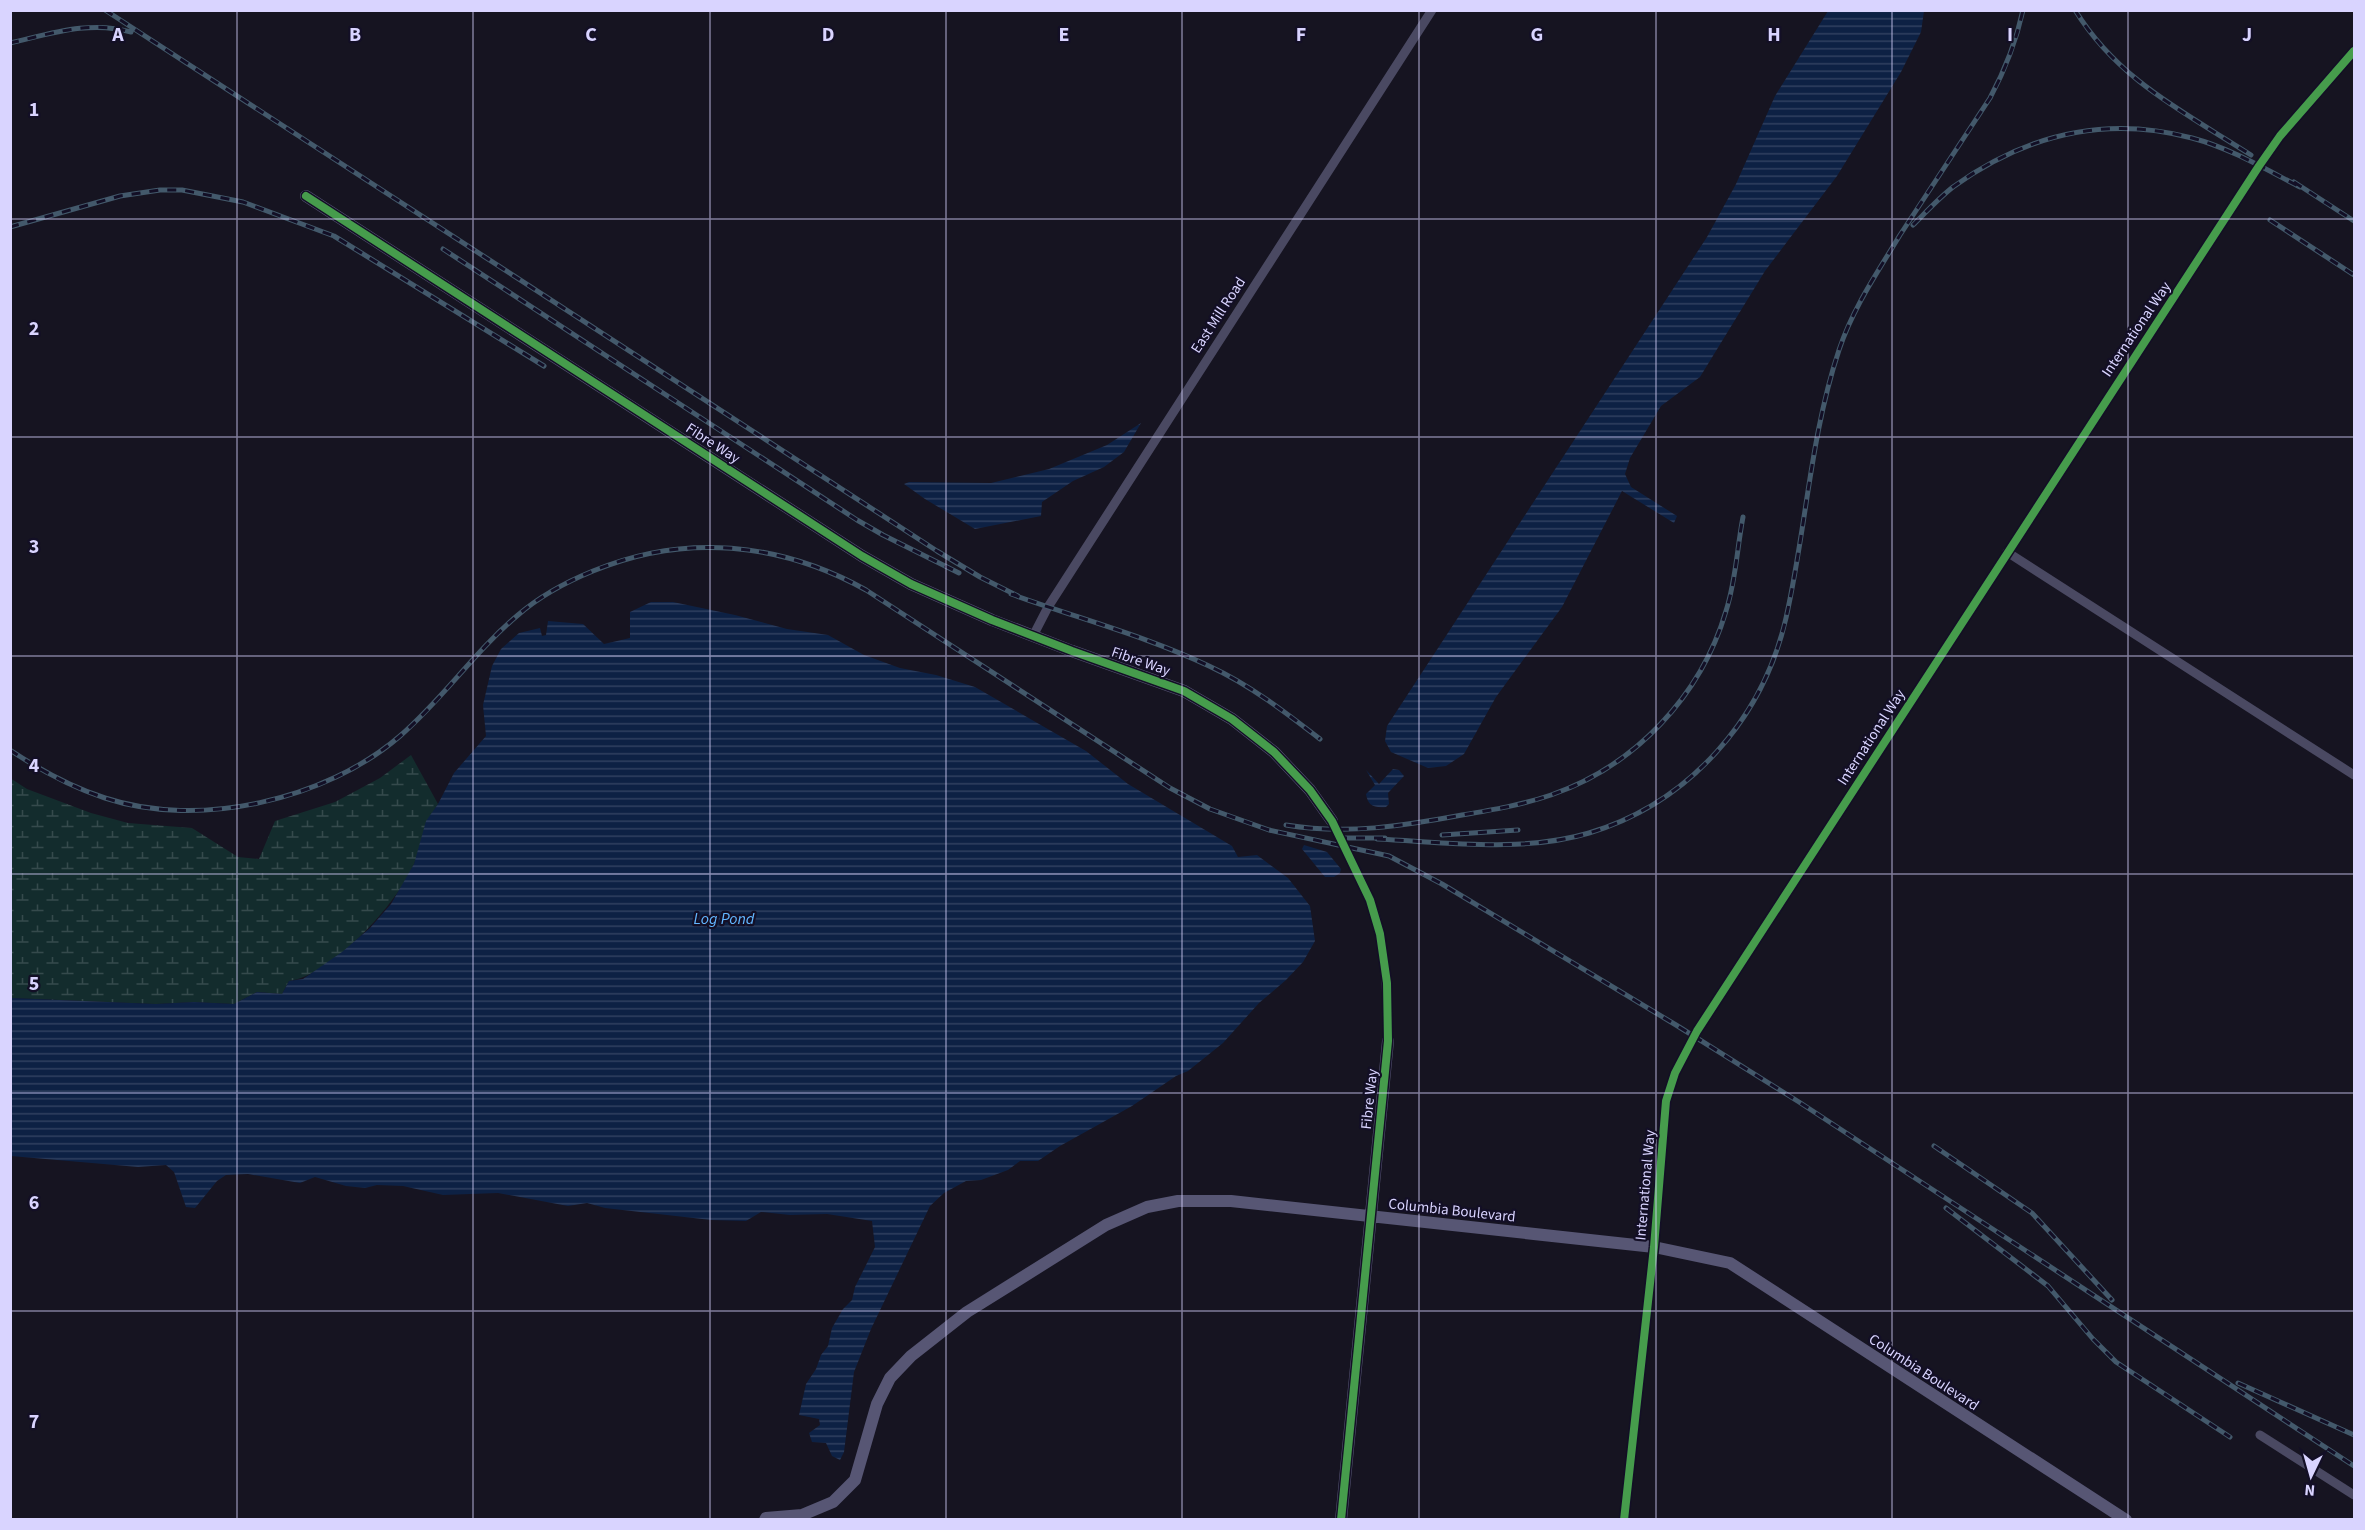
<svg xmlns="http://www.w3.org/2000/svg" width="2365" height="1530" viewBox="0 0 2365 1530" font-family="'Source Sans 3',sans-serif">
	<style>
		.wetland { fill: url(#wetland-marsh) }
		.water { fill: url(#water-rules) }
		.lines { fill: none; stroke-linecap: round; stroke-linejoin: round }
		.street { stroke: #4a4962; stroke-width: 9 }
		.secondary { stroke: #575674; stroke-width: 12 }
		.rail-casing { stroke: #43596b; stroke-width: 5 }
		.rail { stroke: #130f26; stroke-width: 3; stroke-dasharray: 9; stroke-linecap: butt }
		.cycleway-casing { stroke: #130f26; stroke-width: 11 }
		.cycleway { stroke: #469c4c; stroke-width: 8 }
		.grid { fill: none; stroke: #d9d4ff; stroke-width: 1.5; stroke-opacity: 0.55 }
		.labels { text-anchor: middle; stroke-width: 4.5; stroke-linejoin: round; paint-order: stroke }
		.street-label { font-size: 15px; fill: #d9d4ff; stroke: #130f26 }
		.water-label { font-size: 16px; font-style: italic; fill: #62b6ff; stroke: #130f26 }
		.grid-label { font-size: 20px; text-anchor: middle; font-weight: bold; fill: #d9d4ff; stroke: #130f26; stroke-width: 4.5; stroke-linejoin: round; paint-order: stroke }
	</style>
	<defs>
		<pattern id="wetland-marsh" width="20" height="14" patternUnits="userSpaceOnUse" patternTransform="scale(1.5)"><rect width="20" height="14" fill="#132c2d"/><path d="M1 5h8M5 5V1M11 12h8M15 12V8" fill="none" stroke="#354a4c"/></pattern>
		<pattern id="water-rules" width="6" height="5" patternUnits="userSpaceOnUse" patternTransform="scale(1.5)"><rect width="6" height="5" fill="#0d2144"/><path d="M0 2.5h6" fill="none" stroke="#304060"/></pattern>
	</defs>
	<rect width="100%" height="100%" fill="#161421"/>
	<path class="wetland" d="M411,755L438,804C422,827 424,840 414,864C397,904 332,975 289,981L282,994L257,992L234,1004L194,1002L156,1004L11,998L10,778L27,789L91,813L128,823L192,828L238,857L259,859L275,821L335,802L380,778Z"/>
	<path class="water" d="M1828,11H1924L1921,32L1901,72L1837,176L1765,271L1700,377L1661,406L1630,458L1625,474L1631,487L1677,516L1674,523L1622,491L1562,607L1496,697L1464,754L1446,766L1428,768L1391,752L1385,741L1387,726L1707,237L1736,184L1775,96Z
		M1141,423L1124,452L1104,467L1073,481L1042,502L1041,516L975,529L925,499L904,484L909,482L991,483L1049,469L1107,445Z
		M651,602H673L735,615L787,629L828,635L864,655L900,668L936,675L975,687L1086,751L1128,784L1232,846L1238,857L1257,855L1288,878L1310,906L1315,941L1303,962L1286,980L1259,1003L1223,1043L1188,1071L1176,1076L1132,1106L1060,1146L1038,1161H1020L1008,1170L981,1180L966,1181L944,1193L930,1206L871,1329L854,1372L844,1452L840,1460L832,1456L826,1443L812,1442L809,1433L820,1425L819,1419L799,1415L806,1384L816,1369L821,1355L828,1346L832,1328L843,1309L852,1300L855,1287L875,1247L872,1221L827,1214L790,1215L761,1212L746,1221L711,1220L605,1208L587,1203L568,1206L498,1193L443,1195L403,1186L377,1185L365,1188L346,1186L315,1177L300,1183L248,1174L226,1175L217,1181L195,1208L186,1207L174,1172L166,1165L138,1167L11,1156V998L156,1004L194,1002L234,1004L257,992L282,994L289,981L303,979L342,952L370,928L391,904L414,864L426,821L438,804L454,773L486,736L483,705L492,666L501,649L519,633L540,628L542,636L546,635L548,621L583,624L604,644L630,638V612Z
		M1393,769L1399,770L1404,776L1388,793L1389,804L1386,807C1374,808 1368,806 1366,794L1375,785L1366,770L1379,784Z
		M1304,845L1327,852L1341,869L1340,873L1334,877H1325L1302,849Z"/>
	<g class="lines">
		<path class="street" d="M2007,552L2354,775
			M1033,636L1048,607L1432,10
			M1332,821C1344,847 1359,873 1370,900C1387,944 1387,994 1388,1041
			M2260,1435L2354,1495
			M1624,1520L1654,1247L1666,1101L1675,1073L1697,1031L2259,166L2280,136L2354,51"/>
		<path class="secondary" d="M306,196L862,556L911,584L992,620L1072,651L1184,691L1232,719L1274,752L1310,790L1332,821
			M765,1520L766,1518L802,1515L833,1502L855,1480L877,1404L890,1378L911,1356L967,1312L1106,1225L1147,1207L1178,1201H1231L1654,1247L1730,1263L2126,1520
			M1341,1520L1388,1041"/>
		<g class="rail-casing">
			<path id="rail" d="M105,10L937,551L980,577L1018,596
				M2075,10C2118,80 2184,112 2251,155
				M10,43C50,34 90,20 131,32
				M2294,182L2354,221
				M2270,220L2354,275
				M1913,225C1926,212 1939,198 1953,187C2025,135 2105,115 2192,138C2230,148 2265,169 2300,187
				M10,227L120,196L160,190H182L243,202L334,236L544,366
				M443,249L857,520L883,535L959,573
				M1011,594C1077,618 1146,636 1209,666C1250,685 1285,712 1320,739
				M10,750C40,770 71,787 105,798C199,829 326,800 400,736C443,699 475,651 518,615C540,596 566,582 593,571C684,533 780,542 866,590L1170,788L1210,809L1269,830L1389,856L1442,884L1676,1025L1799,1102L2354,1466
				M1286,825C1346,835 1403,826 1462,815C1492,810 1522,805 1551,795C1635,766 1701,696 1726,611C1736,580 1737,548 1743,517
				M1442,835L1518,830
				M1338,838H1385
				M1377,839C1445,842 1522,853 1589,833C1689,803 1763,719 1786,618C1806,530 1810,437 1839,350C1853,308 1877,273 1900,235C1930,189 1960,144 1990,98C2005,70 2016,42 2023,10
				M1934,1146L2032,1213L2112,1300
				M1946,1208L2048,1286L2093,1339L2116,1362L2230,1437
				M2238,1383L2354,1435"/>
		</g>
		<use href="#rail" class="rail"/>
		<g class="cycleway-casing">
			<path id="cycleway" d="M306,196L862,556L911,584L992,620L1072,651L1184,691L1232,719L1274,752L1310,790L1332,821L1370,900L1380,934L1387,983L1388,1041L1341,1520
				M1624,1520L1654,1247L1666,1101L1675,1073L1697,1031L2259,166L2280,136L2354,51"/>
		</g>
		<use href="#cycleway" class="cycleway"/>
	</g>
	<path class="grid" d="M237,10V1520M473,10V1520M710,10V1520M946,10V1520M1182,10V1520M1419,10V1520M1656,10V1520M1892,10V1520M2128,10V1520M10,219H2354M10,437H2354M10,656H2354M10,874H2354M10,1093H2354M10,1311H2354"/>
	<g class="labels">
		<g class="street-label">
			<text transform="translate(1218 315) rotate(-57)" y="5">East Mill Road</text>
			<text transform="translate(2136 329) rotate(-56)" y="5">International Way</text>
			<text transform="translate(713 443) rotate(33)" y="5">Fibre Way</text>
			<text transform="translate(1141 661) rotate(19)" y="5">Fibre Way</text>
			<text transform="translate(1871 737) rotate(-57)" y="5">International Way</text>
			<text transform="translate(1369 1099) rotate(-84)" y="5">Fibre Way</text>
			<text transform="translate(1645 1185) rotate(-85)" y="5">International Way</text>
			<text transform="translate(1452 1210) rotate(6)" y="5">Columbia Boulevard</text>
			<text transform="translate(1924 1372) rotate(33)" y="5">Columbia Boulevard</text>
		</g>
		<g class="water-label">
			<text x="724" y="924">Log Pond</text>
		</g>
	</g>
	<g class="grid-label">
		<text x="118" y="41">A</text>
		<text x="355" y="41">B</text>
		<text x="591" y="41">C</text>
		<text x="828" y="41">D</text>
		<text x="1064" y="41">E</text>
		<text x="1301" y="41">F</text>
		<text x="1537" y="41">G</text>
		<text x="1774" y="41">H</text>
		<text x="2010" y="41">I</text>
		<text x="2247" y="41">J</text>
		<text x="34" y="116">1</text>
		<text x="34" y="335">2</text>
		<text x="34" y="553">3</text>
		<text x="34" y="772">4</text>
		<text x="34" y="990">5</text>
		<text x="34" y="1209">6</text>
		<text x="34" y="1428">7</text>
	</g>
	<rect width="2365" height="1530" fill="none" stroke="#d9d4ff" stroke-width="24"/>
	<g transform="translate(2311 1476) rotate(185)" stroke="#130f26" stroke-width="4.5" paint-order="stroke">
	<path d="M0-4.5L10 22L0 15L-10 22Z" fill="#d9d4ff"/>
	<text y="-9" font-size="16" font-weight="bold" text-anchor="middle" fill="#d9d4ff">N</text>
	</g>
</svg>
